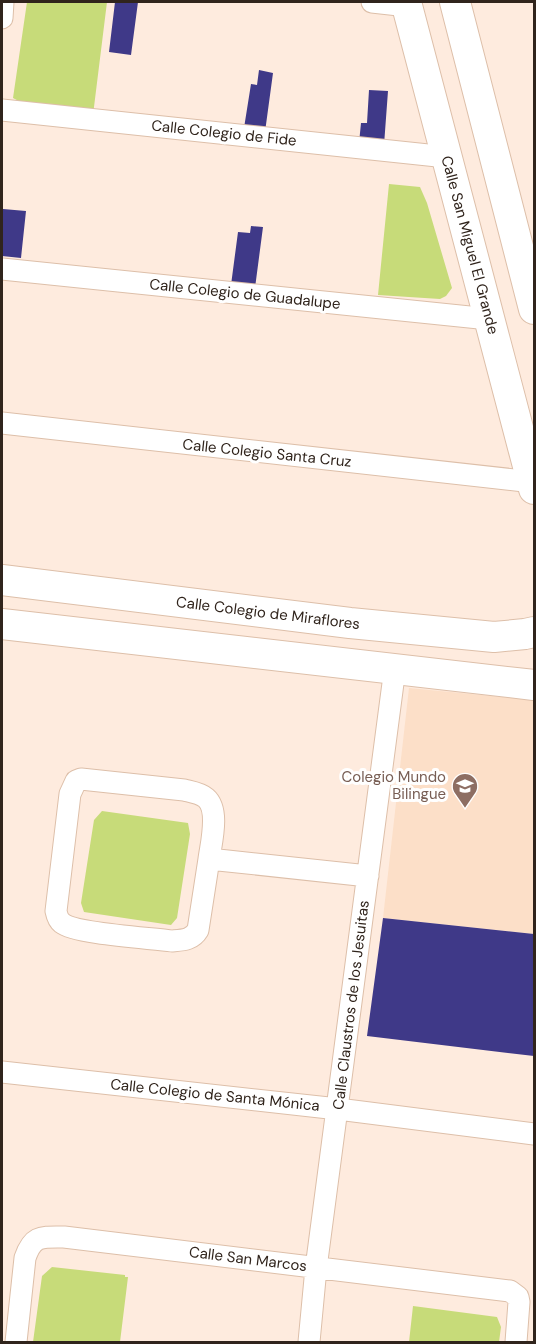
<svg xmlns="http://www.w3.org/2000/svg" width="536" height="1344" viewBox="0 0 536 1344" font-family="'DM Sans',sans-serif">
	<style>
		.built { fill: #fcdfc8 }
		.green { fill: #c7db79 }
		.building { fill: #3f3988 }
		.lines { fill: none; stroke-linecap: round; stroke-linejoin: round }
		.street-casing { stroke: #ddbfa9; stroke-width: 23 }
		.secondary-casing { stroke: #ddbfa9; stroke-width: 32 }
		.street { stroke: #fff; stroke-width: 21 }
		.secondary { stroke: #fff; stroke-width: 30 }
		.labels { text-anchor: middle; stroke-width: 6; stroke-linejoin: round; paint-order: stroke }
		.street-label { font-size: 15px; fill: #30241c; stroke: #fff }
		.education-label { font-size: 15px; fill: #785e54; stroke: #fff; text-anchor: end }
	</style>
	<rect width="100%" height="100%" fill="#feebde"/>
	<path class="built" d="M409,688L534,700V934L383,918Z"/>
	<path class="green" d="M27,2H107L93,115L30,107L13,98Z
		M389,184L420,187L427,203L452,288L446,296L440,299L378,295Z
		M102,811L188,823L190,834L177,918L171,925L84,912L81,903L94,820Z
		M52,1267L125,1275V1277H128L120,1342H33L42,1276Z
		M413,1306L497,1317L501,1327L499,1342H409Z"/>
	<path class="building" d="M115,2H138L131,55L109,52Z
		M259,70L273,73L265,132L244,128L251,84L257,85Z
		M369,90L388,91L384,145L359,143L361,123H367Z
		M3,209L26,211L21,258L2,256V228Z
		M251,226L263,227L255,288L231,285L238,232L250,233Z
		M383,918L534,934V1056L367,1036Z"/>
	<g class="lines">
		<g class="street-casing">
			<path id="street" d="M372,2L408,6
				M2,18L3,2
				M2,110L447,157
				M2,269L489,319
				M2,423L533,482
				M209,859L198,930C192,940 183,940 172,941C152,938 75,934 62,923C58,920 57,916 56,911L70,794L76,781L81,779L184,790C192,792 200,793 206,798C220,810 211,843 209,859L368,876
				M2,1072L338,1109L534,1134
				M16,1342L25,1258C33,1235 41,1237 64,1237L510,1291L518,1297L519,1302L516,1342
				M309,1342L316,1268L395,668"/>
		</g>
		<g class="secondary-casing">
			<path id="secondary" d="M406,2L534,489
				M455,2L534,309
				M2,580L350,623L494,637L525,634L534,632
				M2,624L534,685"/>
		</g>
		<use href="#street" class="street"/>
		<use href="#secondary" class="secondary"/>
	</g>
	<defs>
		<g id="school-pin" transform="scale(1.35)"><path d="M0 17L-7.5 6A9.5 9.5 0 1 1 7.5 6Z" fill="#8d6e63" stroke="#fff"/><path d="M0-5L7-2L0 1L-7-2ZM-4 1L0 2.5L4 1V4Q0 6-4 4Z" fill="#fff"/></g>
	</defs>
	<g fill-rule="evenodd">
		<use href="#school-pin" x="465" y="786"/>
	</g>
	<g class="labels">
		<g class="street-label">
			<text transform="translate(224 133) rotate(6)" y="5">Calle Colegio de Fide</text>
			<text transform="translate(470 245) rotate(75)" y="5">Calle San Miguel El Grande</text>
			<text transform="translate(245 294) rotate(6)" y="5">Calle Colegio de Guadalupe</text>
			<text transform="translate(267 453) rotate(6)" y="5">Calle Colegio Santa Cruz</text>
			<text transform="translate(268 613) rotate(7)" y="5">Calle Colegio de Miraflores</text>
			<text transform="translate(351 1005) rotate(-83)" y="5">Calle Claustros de los Jesuitas</text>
			<text transform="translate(215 1095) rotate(6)" y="5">Calle Colegio de Santa Mónica</text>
			<text transform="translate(248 1259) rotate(7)" y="5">Calle San Marcos</text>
		</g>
		<g class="education-label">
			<text x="446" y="782">Colegio Mundo<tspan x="446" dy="17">Bilingue</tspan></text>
		</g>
	</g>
	<rect width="536" height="1344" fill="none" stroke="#30241c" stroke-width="6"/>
</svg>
